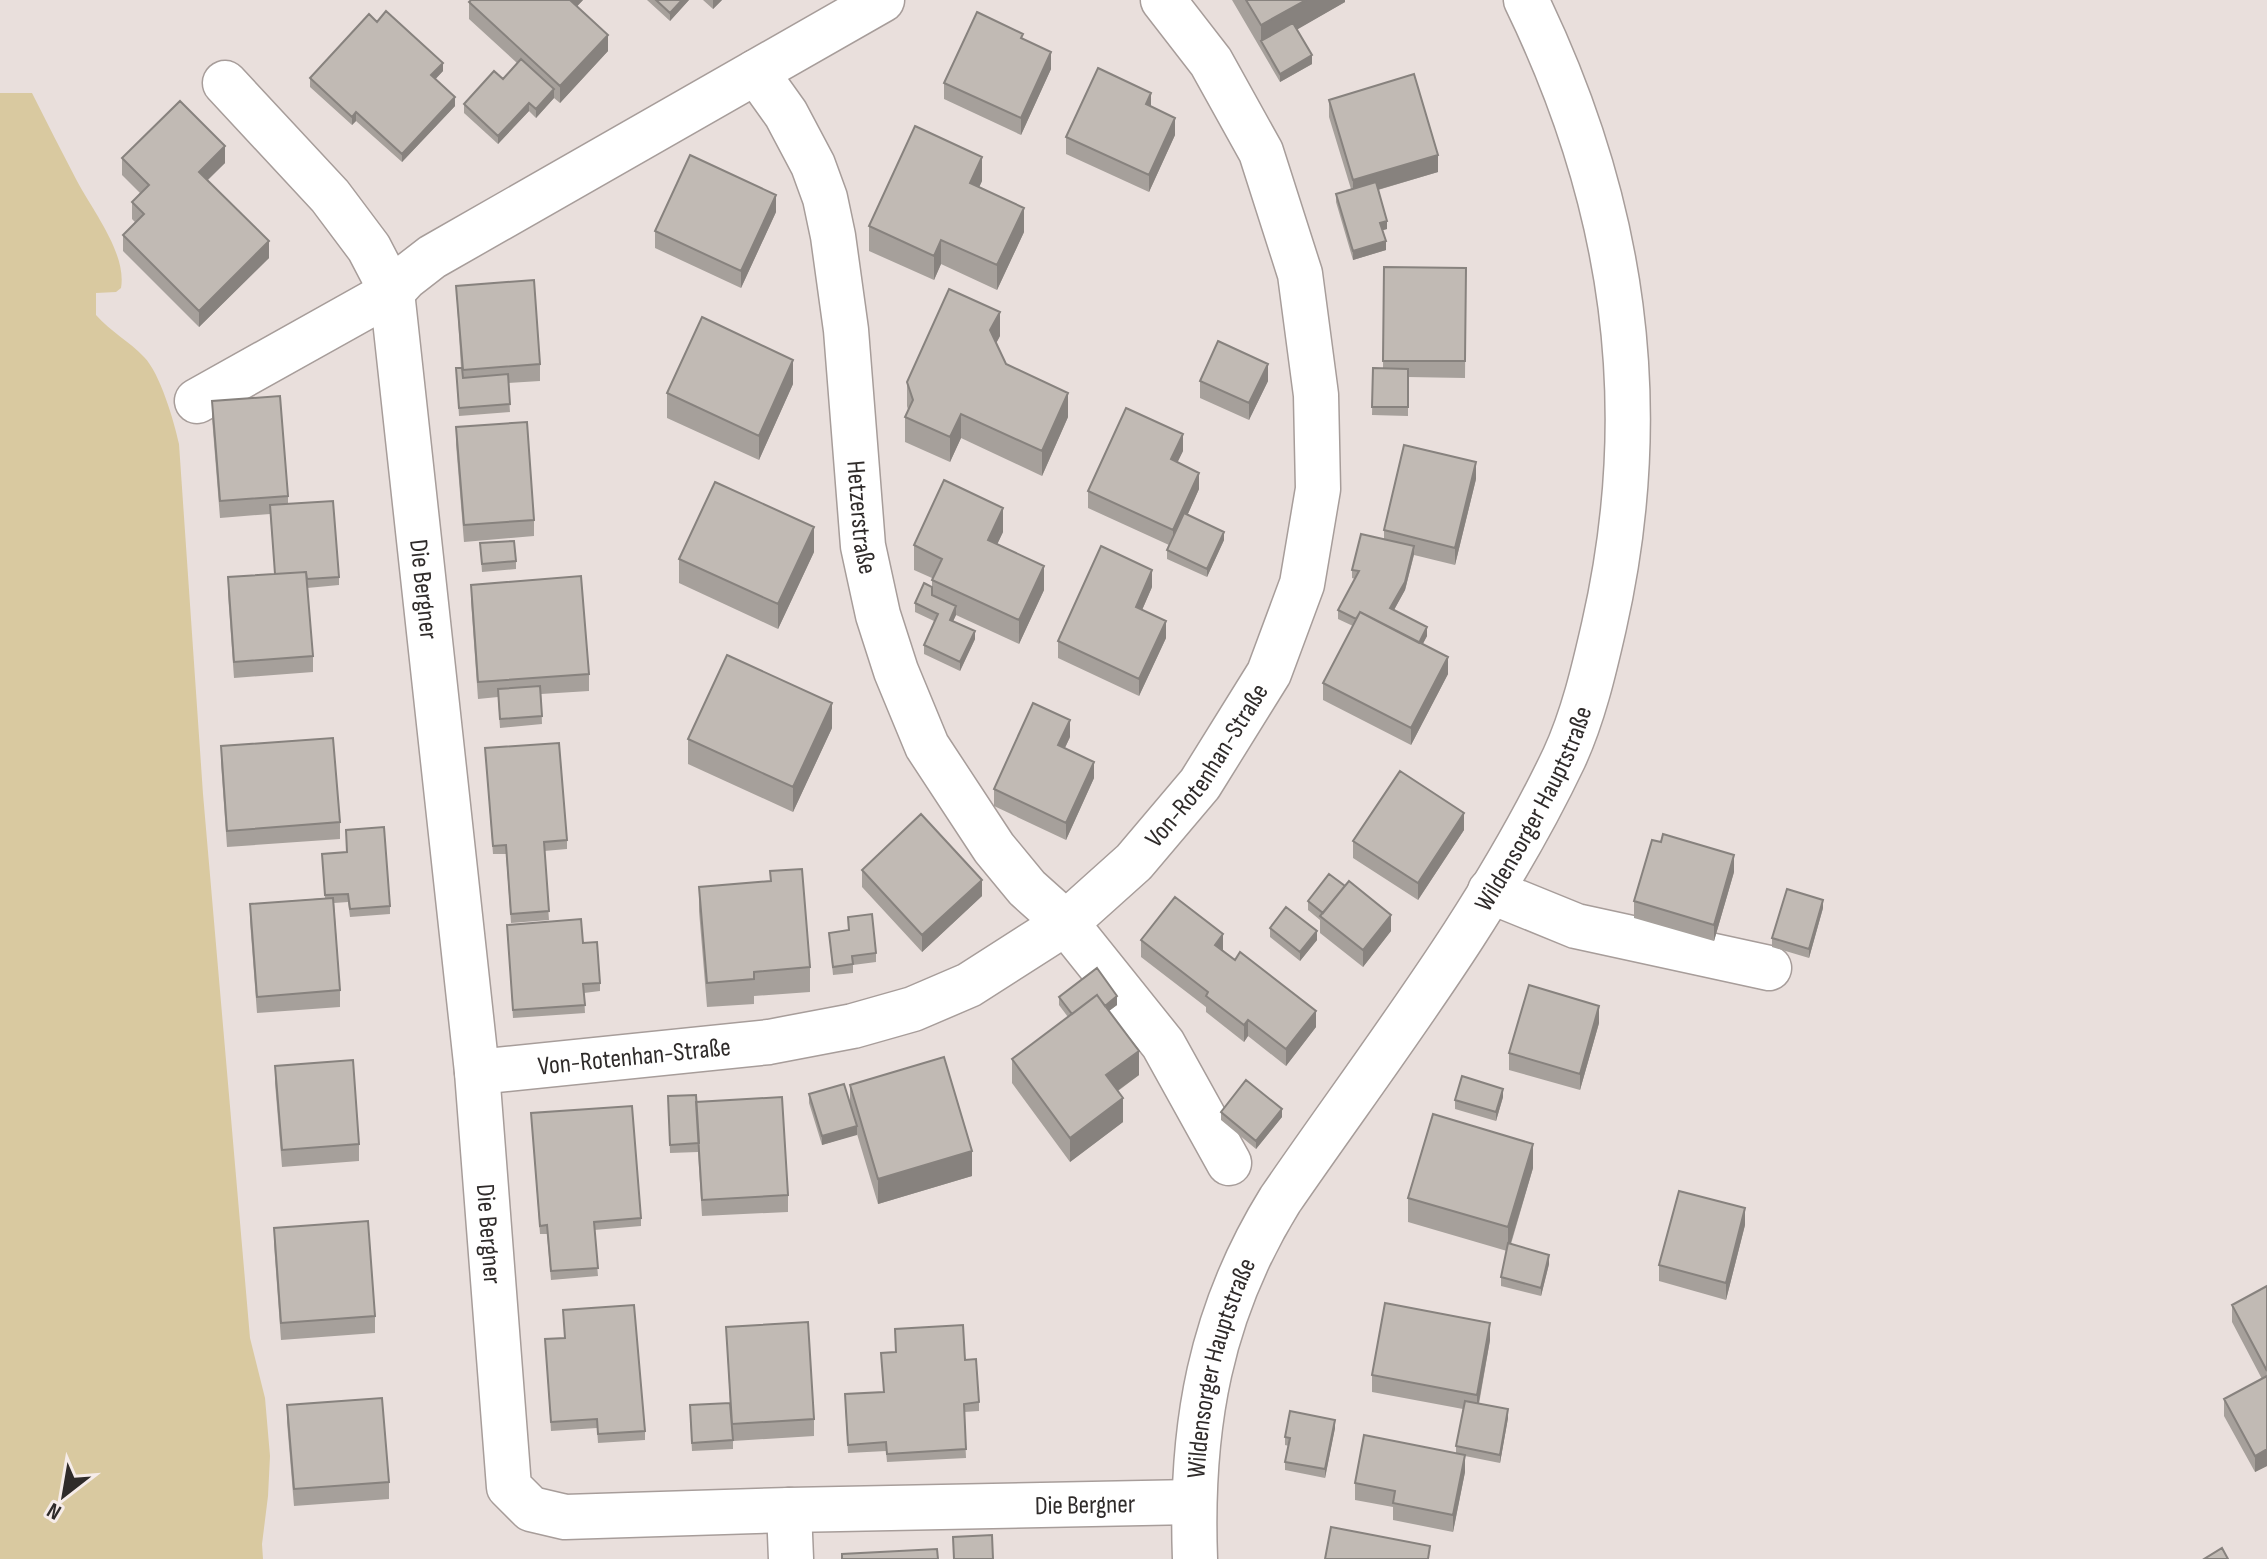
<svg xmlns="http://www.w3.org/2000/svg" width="2267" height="1559" viewBox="0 0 2267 1559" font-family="'Sofia Sans Condensed',sans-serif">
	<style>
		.green { fill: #d9c9a0 }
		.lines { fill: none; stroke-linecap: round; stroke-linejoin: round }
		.minor-casing { stroke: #a79d9a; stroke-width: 47 }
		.minor { stroke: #fff; stroke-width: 44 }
		.wall { fill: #a6a09b }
		.shaded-wall { fill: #87827e }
		.building { fill: #c1bab4; stroke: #87827e; stroke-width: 2 }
		.labels { text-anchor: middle; stroke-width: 6; stroke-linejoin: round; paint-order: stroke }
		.street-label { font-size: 26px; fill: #2f2b2a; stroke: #f6ece9 }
	</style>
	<rect width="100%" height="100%" fill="#e9dfdc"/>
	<path class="green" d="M0,93H32C47,123 62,152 77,181C93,211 127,254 121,288L116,292L96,293V315C111,332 129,341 144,357C160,373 174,421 179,444L203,794L250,1338L265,1398L270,1456L268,1496L262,1544L263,1559H0Z"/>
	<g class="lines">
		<g class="minor-casing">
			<g id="minor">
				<path id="s1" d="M756,72L786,114L813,165L825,198L833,236L846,330L863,546L878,615L896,671L927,746L994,848L1027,888L1066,923L1163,1044L1229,1163"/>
				<path id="s2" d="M225,83L330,196L369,248L392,292L477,1072L509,1487L531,1509L565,1517L789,1510L1193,1502"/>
				<path d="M197,401L392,292L405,278L432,257L882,0"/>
				<path d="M1490,891L1576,926L1769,968"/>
				<path id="s3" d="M477,1072L769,1042L853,1026L913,1009L969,985L1066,923L1134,862L1200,784L1269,673L1302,584L1318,489L1316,395L1300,274L1261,152L1211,62L1163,0"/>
				<path d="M789,1510L791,1559"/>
				<path id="s4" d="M1195,1559C1190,1427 1210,1313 1280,1200C1379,1056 1489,916 1564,758C1583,717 1594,670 1604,626C1654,406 1624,202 1526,0"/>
			</g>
		</g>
		<use href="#minor" class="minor"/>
	</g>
	<path class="wall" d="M471,0H583L577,6L608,51L560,103L554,98L536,118L529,111L498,144L464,113V104L503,79L517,63L469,19V2Z
		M647,0H689L670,21Z
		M703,0H722L713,9Z
		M1232,0H1345V2L1297,29L1312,64L1280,82Z
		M377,22L443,71L435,79L455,106L402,162L356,121L352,125L310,87V78Z
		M1023,39L1051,69L1021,135L944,99V83Z
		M1329,100L1438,172L1378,190L1387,229L1382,230L1386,250L1353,260L1336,202V194L1351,189L1329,117Z
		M1151,107L1175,135L1149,192L1066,154V137Z
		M122,158L225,163L208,180L269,258L199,327L123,251V235L135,222L132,219V202L140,193L122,175Z
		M982,181L979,187L1024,232L997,290L941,264L934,280L869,251V226Z
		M776,212L741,288L655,248V231Z
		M1384,267L1466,268L1465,378L1408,377V416L1372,415L1373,368H1383Z
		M456,286L540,364V381L508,383L510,412L459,416L456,368H461Z
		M1000,336L996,343L1006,364L1068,417L1042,476L961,438L950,462L905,442V417L908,410L907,406V382Z
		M1200,381H1268L1249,420L1200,398Z
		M793,384L759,460L667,418V393Z
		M212,401L288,496V504L339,577V585L307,588L313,656V672L234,678L228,594V577L275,574L270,514L220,518L212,418Z
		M456,427L534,520V536L464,542L456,444Z
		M1183,451L1177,462L1199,489L1188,514L1224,540L1207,577L1167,559V550L1169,545L1088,508V491Z
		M1476,479L1455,565L1414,555L1405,590L1394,610L1427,636L1422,645L1448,674L1411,745L1323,700V683L1353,626L1338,619V610L1355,579L1352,578V570L1384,539V530Z
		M1003,532L997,544L1044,590L1019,644L956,615L953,621L975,639L960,671L924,654V645L934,621L915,612V603L932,587V578L914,570V545Z
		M480,543L516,561V569L482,572Z
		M814,552L778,629L679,583V559Z
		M471,585L589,674V691L541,694L542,724L500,728L498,697L478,699L471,601Z
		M1152,587L1142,610L1166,638L1139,696L1058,658V641Z
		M832,728L793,812L688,764V739Z
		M1070,737L1065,748L1094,778L1066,840L994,806V789Z
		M221,746L340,822V839L227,847L221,763Z
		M485,748L567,840V849L544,851L549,920L511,923L506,854H493Z
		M1464,830L1418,900L1353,858V841Z
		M322,854L390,906V914L350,917L348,902L334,903L340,990V1007L257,1013L250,921V904L325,898Z
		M862,870L982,896L922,952L862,887Z
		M770,871L810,967V992L754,996V1004L707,1007L699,911V887L770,881Z
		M1734,872L1714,941L1634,918V901Z
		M1308,901L1391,931L1363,967L1320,933V920L1308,910Z
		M1823,908L1809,958L1772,947V938Z
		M848,917L876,953V962L853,965V973L833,975L829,933L848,930Z
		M507,925L583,943L600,983V991L584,993L585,1013L513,1018Z
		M1270,928L1317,940L1300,961L1270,937Z
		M1141,940L1223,950L1316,1027L1286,1066L1248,1036L1244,1042L1206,1012V1007L1141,957Z
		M1059,997L1117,1005L1109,1011L1139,1075L1118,1091L1123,1122L1070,1162L1012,1083V1059L1068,1017L1059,1005Z
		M1599,1023L1580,1090L1509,1070V1053Z
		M275,1066L359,1144V1161L282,1167L275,1083Z
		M850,1085L972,1176L878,1204L857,1134L822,1145L809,1103V1094L850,1101Z
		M668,1096L696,1109L788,1195V1212L702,1216L698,1152L670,1153Z
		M1503,1097L1496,1121L1455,1109V1100Z
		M1221,1112L1282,1117L1256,1149L1221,1120Z
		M531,1113L641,1218V1226L594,1230L598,1276L551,1280L547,1234H540Z
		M1533,1168L1511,1244L1549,1264L1541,1296L1501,1286V1277L1507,1251L1408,1222V1198Z
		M1745,1225L1726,1300L1659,1281V1265Z
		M274,1228L375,1316V1333L281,1340L274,1244Z
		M2267,1286V1466L2255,1472L2224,1416V1399L2262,1379L2232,1322V1305Z
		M563,1310L645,1431V1440L598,1443L597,1428L551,1431L545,1339L565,1338Z
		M726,1327L814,1419V1436L733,1441V1449L692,1451L690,1414L730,1403Z
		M1490,1340L1479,1404L1508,1418L1500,1463L1465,1456V1472L1453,1532L1393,1520V1507L1355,1500V1483L1456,1453V1446L1463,1409L1372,1392V1375Z
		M965,1360L979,1402V1411L964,1412L966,1458L887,1462L886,1451L848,1453L845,1403L883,1392Z
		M287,1405L389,1482V1499L294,1506L287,1422Z
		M1335,1428L1325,1478L1285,1470V1462L1289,1446L1285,1445V1437Z"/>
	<path class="shaded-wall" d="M569,0H583L569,15Z
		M682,0H689L670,21V13Z
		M713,0H722L713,9Z
		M1306,0H1345V2L1265,48L1261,41V25Z
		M608,35V51L560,103V86Z
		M1051,52V69L1021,135V118Z
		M1312,55V64L1280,82V74Z
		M443,63V71L431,84V75Z
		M554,89V98L536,118V109Z
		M1151,93V110L1146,104Z
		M455,97V106L402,162V154Z
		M529,103V111L498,144V136Z
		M356,112V121L352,125V117Z
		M1175,118V135L1149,192V175Z
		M225,146V163L199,188V172Z
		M1438,155V172L1353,197V180Z
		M982,157V181L970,207V183Z
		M776,195V212L741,288V271Z
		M1024,208V232L997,290V265Z
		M1387,221V229L1380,231V223Z
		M941,240V264L934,280V256Z
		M269,241V258L199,327V311Z
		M1386,241V250L1353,260V251Z
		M1000,312V336L990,355V330Z
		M793,360V384L759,460V436Z
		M1268,364V381L1249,420V403Z
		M1068,393V417L1042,476V451Z
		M961,414V438L950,462V437Z
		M1183,434V451L1171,476V459Z
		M1476,462V479L1455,565V548Z
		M1199,473V489L1173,547V530Z
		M1003,508V532L988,564V540Z
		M814,527V552L778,629V604Z
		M1224,532V540L1207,577V569Z
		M1414,546V554L1405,590L1390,617V608Z
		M1044,566V590L1019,644V620Z
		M1152,570V587L1136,624V607Z
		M956,606V615L950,628V620Z
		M1166,621V638L1139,696V679Z
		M1427,627V636L1416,657V649Z
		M975,631V639L960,671V662Z
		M1448,657V674L1411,745V728Z
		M832,703V728L793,812V787Z
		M1070,720V737L1058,762V745Z
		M1094,762V778L1066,840V823Z
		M1464,813V830L1418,900V883Z
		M1734,855V872L1714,941V925Z
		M982,880V896L922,952V935Z
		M1823,900V908L1809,958V949Z
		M1391,915V931L1363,967V950Z
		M1317,931V940L1300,961V952Z
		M1223,934V950L1215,962V945Z
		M1117,996V1005L1079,1033V1024Z
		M1599,1006V1023L1580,1090V1074Z
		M1316,1011V1027L1286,1066V1049Z
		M1248,1020V1036L1244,1042V1025Z
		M1139,1051V1075L1106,1099V1075Z
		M1503,1089V1097L1496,1121V1112Z
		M1123,1098V1122L1070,1162V1138Z
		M1282,1109V1117L1256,1149V1141Z
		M857,1126V1135L822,1145V1136Z
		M1533,1144V1168L1508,1252V1227Z
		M972,1151V1176L878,1204V1179Z
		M1745,1208V1225L1726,1300V1283Z
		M1549,1255V1264L1541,1296V1288Z
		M1490,1323V1340L1477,1412V1395Z
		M1508,1409V1418L1500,1463V1455Z
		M1335,1420V1428L1325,1478V1469Z
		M2267,1449V1466L2255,1472V1456Z
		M1465,1455V1472L1453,1532V1515Z"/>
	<path class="building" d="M471,0H570L608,35L560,86L469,2Z
		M656,0H682L670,13Z
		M1246,0H1306L1261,25Z
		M386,11L443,63L431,75L455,97L402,154L356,112L352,117L310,78L369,14L377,22Z
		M977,12L1023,34L1021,38L1051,52L1021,118L944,83Z
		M1293,23L1312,55L1280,74L1261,41Z
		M521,59L554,89L536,109L529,103L498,136L464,104L494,71L503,79Z
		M1098,68L1151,93L1146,104L1175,118L1149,175L1066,137Z
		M1414,74L1438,155L1353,180L1329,100Z
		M180,101L225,146L199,172L269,241L199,311L123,235L144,214L132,202L149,185L122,158Z
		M915,126L982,157L970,183L1024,208L997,265L941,240L934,256L869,226Z
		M690,155L776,195L741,271L655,231Z
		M1376,182L1387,221L1380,223L1386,241L1353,251L1336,194Z
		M1384,267L1466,268L1465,361H1383Z
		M534,280L540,364L463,370L456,286Z
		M949,289L1000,312L990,330L1006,364L1068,393L1042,451L961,414L950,437L905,417L913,400L907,382Z
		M702,317L793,360L759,436L667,393Z
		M1218,341L1268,364L1249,403L1200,381Z
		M456,368H462L463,378L508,374L510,404L459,408Z
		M1373,368L1408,369V407H1372Z
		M280,396L288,496L220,501L212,401Z
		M1126,408L1183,434L1171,459L1199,473L1173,530L1088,491Z
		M527,422L534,520L464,525L456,427Z
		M1404,445L1476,462L1455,548L1384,530Z
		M944,480L1003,508L988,540L1044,566L1019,620L932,580L942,559L914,545Z
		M715,482L814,527L778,604L679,559Z
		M333,501L339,577L307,579L306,572L275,574L270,505Z
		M1184,513L1224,532L1207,569L1167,550Z
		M1361,534L1414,546L1405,582L1390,608L1427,627L1419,643L1360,612L1356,619L1338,610L1359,571L1352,570Z
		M514,541L516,561L482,564L480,543Z
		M1101,546L1152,570L1136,607L1166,621L1139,679L1058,641Z
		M306,572L313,656L234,662L228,577Z
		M581,576L589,674L478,682L471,585Z
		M924,583L932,587V595L956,606L950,620L975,631L960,662L924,645L938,614L915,603Z
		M1360,612L1448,657L1411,728L1323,683Z
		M727,655L832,703L793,787L688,739Z
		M540,686L542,716L500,719L498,689Z
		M1033,703L1070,720L1058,745L1094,762L1066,823L994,789Z
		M333,738L340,822L227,831L221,746Z
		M559,743L567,840L544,842L549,911L511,914L506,845L493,846L485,748Z
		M1400,771L1464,813L1418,883L1353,841Z
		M921,814L982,880L922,935L862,870Z
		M384,827L390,906L350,909L348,894L325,895L322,854L347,852L346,830Z
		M1663,834L1734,855L1714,925L1634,901L1652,840L1661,842Z
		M802,869L810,967L754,972V979L707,983L699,887L771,881L770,871Z
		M1329,874L1345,886L1323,913L1308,901Z
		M1349,881L1391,915L1363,950L1320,916Z
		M1787,889L1823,900L1809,949L1772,938Z
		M1175,897L1223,934L1215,945L1235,960L1240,952L1316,1011L1286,1049L1248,1020L1244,1025L1206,996L1208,992L1141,940Z
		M333,898L340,990L257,997L250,904Z
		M1286,907L1317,931L1300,952L1270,928Z
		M872,914L876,953L852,956L853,964L833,967L829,933L849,930L848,917Z
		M581,919L583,943L597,942L600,983L583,984L585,1005L513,1010L507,925Z
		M1097,968L1117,996L1105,1006L1097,995L1072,1014L1059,997Z
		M1529,985L1599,1006L1580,1074L1509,1053Z
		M1097,995L1139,1051L1106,1075L1123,1098L1070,1138L1012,1059Z
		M944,1057L972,1151L878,1179L850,1085Z
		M353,1060L359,1144L282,1150L275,1066Z
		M1462,1076L1503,1089L1496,1112L1455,1100Z
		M1246,1080L1282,1109L1256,1141L1221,1112Z
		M844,1084L857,1126L822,1136L809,1094Z
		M696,1095L699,1143L670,1145L668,1096Z
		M782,1097L788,1195L702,1200L696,1102Z
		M632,1106L641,1218L594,1222L598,1268L551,1271L547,1225L540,1226L531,1113Z
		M1433,1114L1533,1144L1508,1227L1408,1198Z
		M1679,1191L1745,1208L1726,1283L1659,1265Z
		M368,1221L375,1316L281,1323L274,1228Z
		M1508,1243L1549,1255L1541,1288L1501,1277Z
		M2267,1286V1371L2232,1305Z
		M1385,1303L1490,1323L1477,1395L1372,1375Z
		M634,1305L645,1431L598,1434L597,1419L551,1422L545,1339L565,1338L563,1310Z
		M808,1322L814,1419L732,1424L726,1327Z
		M963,1325L965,1360L976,1359L979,1402L964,1404L966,1449L887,1454L886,1442L848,1445L845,1394L884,1392L881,1353L896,1352L895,1329Z
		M2267,1376V1449L2255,1456L2224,1399Z
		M382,1398L389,1482L294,1489L287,1405Z
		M1465,1401L1508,1409L1500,1455L1456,1446Z
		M730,1403L733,1440L692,1443L690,1405Z
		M1290,1411L1335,1420L1325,1469L1285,1462L1290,1438L1285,1437Z
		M1364,1435L1465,1455L1453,1515L1393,1503L1395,1491L1355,1483Z
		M1331,1527L1430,1546L1428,1559H1325Z
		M992,1535L993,1559H954L953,1537Z
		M2222,1548L2228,1559H2204Z
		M937,1549L938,1559H842V1554Z"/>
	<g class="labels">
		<g class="street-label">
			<text dy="9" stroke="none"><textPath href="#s1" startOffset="466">Hetzerstraße</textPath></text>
			<text dy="9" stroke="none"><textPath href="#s2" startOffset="568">Die Bergner</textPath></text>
			<text dy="9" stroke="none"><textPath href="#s3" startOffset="830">Von-Rotenhan-Straße</textPath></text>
			<text dy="9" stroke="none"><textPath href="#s4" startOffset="842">Wildensorger Hauptstraße</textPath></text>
			<text dy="9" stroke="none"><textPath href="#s3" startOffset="158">Von-Rotenhan-Straße</textPath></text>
			<text dy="9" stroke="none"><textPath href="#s2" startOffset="1216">Die Bergner</textPath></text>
			<text dy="9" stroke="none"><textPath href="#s4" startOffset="194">Wildensorger Hauptstraße</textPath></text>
			<text dy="9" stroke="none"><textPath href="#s2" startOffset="2056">Die Bergner</textPath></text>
		</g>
	</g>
	<g transform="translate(64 1495) rotate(211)" stroke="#f6ece9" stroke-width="6" paint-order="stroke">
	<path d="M0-6L14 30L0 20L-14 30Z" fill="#2f2b2a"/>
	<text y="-12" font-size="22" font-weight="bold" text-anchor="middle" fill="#2f2b2a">N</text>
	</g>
</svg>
